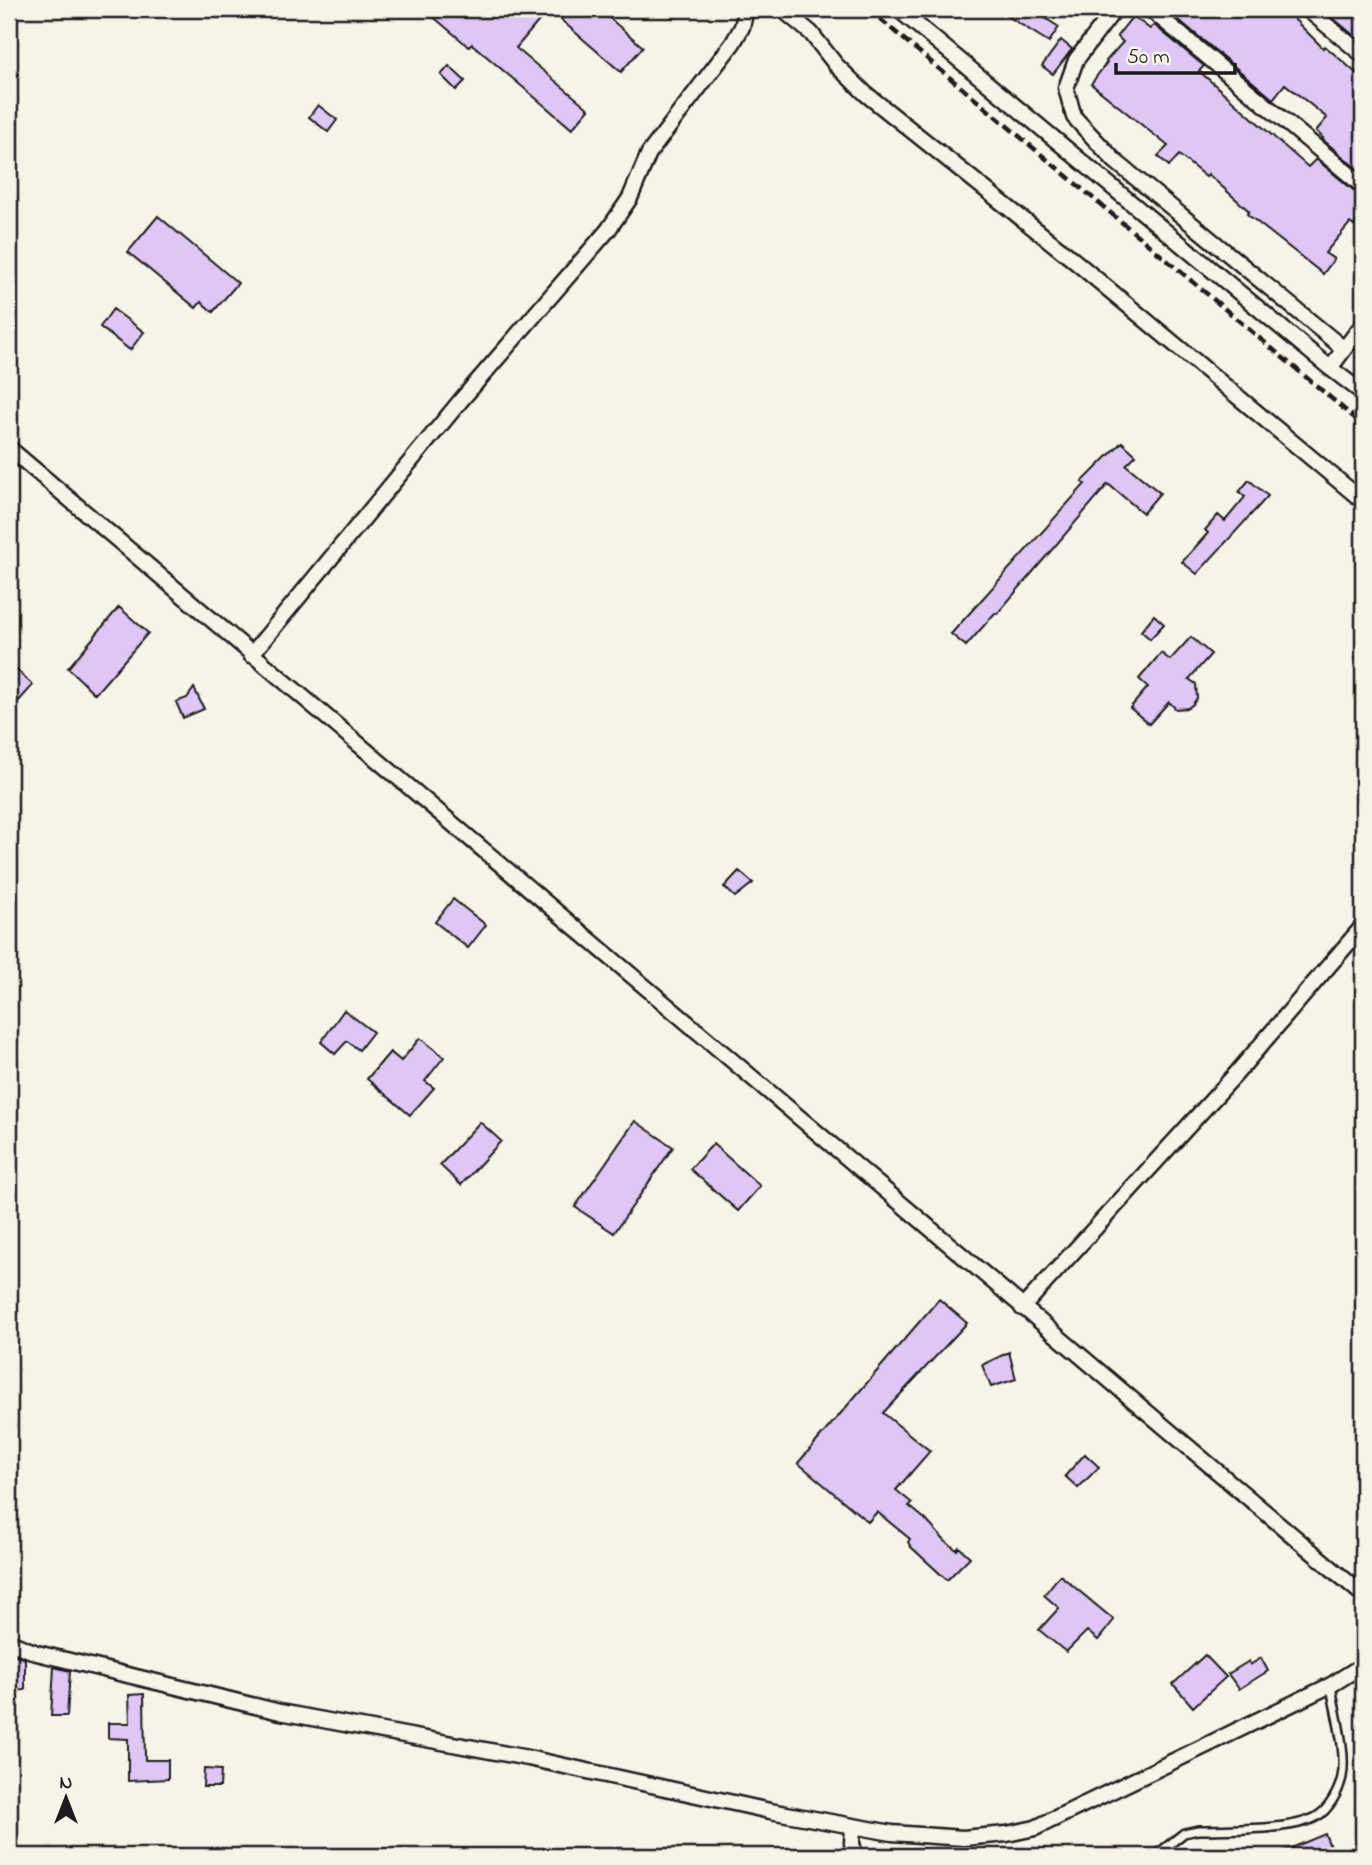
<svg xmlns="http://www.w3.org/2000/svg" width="1372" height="1865" viewBox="0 0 1372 1865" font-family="'Indie Flower',sans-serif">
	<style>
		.building { fill: #dec6f5; stroke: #1c1c1c; stroke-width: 2 }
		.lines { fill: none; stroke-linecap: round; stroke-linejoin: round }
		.lane-casing { stroke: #1c1c1c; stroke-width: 12 }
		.street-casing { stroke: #1c1c1c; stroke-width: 19 }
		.lane { stroke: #f7f3e8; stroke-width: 7 }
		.street { stroke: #f7f3e8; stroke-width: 14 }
		.rail { stroke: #1c1c1c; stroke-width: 4.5; stroke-dasharray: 10 5; stroke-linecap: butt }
	</style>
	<rect width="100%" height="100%" fill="#f7f3e8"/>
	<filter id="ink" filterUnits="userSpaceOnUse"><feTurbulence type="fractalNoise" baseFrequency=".0143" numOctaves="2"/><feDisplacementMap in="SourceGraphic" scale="14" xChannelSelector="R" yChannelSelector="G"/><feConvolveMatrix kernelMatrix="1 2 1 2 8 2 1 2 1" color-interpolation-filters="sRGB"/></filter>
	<g filter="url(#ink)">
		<path class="building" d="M424,9H549L516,48L589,109L572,129L472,44L469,47Z
			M571,9H599L643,47L621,72L561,20Z
			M996,9H1031L1059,27L1049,42Z
			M1168,9H1284L1323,48L1325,46L1363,79V174L1322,139L1323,138L1316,131L1327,118L1285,84L1273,99L1167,10Z
			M1322,9H1347L1363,23V43Z
			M1133,16L1150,29L1154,25L1204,66L1199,71L1308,167L1316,159L1357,193L1363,195V228L1357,222L1354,226L1350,223L1325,253L1334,259L1323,274L1247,214L1249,211L1208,174L1206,177L1179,155L1169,166L1158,156L1168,146L1091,84L1107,62L1106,61L1123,42L1117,36Z
			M1061,40L1072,49L1053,74L1042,66Z
			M449,66L465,81L456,90L441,75Z
			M318,105L337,120L328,132L309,117Z
			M158,216L238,283L213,312L201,302L196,308L128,252Z
			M113,309L144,332L130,350L100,327Z
			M1122,442L1136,455L1126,465L1160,493L1143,513L1108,484L997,614L995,613L966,646L951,634L1085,484L1082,482Z
			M1249,480L1268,496L1197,574L1182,562L1208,533L1205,530L1218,515L1225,521L1245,497L1239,492Z
			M119,607L148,633L95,694L68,668Z
			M1154,615L1164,624L1150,639L1141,631Z
			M1191,637L1211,654L1189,679L1196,684L1197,698L1193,704L1188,708L1176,709L1169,702L1149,724L1130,708L1148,687L1139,679L1161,653L1170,660Z
			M9,663L33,685L9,712Z
			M194,688L204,709L183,718L176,702L187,698Z
			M739,871L753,883L735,897L724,887Z
			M453,899L486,925L468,948L435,922Z
			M344,1010L373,1032L359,1050L347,1041L335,1054L321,1042Z
			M420,1038L444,1057L425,1081L434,1088L410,1115L367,1079L390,1052L401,1061Z
			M635,1121L673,1147L614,1233L575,1207Z
			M480,1122L501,1141L461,1185L440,1165Z
			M713,1144L760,1186L738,1211L690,1169Z
			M939,1299L967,1323L883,1413L930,1451L896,1490L912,1503L909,1506L925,1519L946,1542L957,1550L959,1547L970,1557L947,1580L911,1547L908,1542L910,1539L877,1512L868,1522L798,1463Z
			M1009,1352L1016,1379L991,1387L982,1365Z
			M1085,1454L1099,1467L1078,1488L1065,1476Z
			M1060,1575L1114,1620L1098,1640L1087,1631L1066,1652L1039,1630L1059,1608L1044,1595Z
			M10,1653L25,1659V1690L9,1691Z
			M1205,1655L1226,1677L1193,1707L1173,1684Z
			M1261,1658L1268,1671L1239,1689L1228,1674L1249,1661L1250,1665Z
			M54,1667L70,1671L67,1716H51Z
			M144,1694L145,1760H168V1779L128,1781V1739L108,1738V1723H130L129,1695Z
			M204,1769L221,1770L220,1787H203Z
			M1325,1834L1334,1856H1272Z"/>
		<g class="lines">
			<g class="lane-casing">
				<path id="lane" d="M1155,1856L1184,1833L1198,1830C1228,1829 1290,1831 1316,1817C1329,1810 1339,1791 1342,1777C1347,1751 1335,1712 1331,1686"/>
			</g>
			<g class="street-casing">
				<path id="street" d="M782,9L811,33L836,65L866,94L1065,253L1363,501
					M898,9L1330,368L1363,393
					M1115,9L1076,60L1066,88L1074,117L1115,161L1344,349
					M1150,9L1363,186
					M1307,9L1363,55
					M1330,368L1363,324
					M9,448L1363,1595
					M251,655L462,399L608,230L630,198L649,153L733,43L742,27L746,9
					M1022,1308L1235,1075L1363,926
					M9,1642L37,1653L280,1712L528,1758L770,1811L853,1826L892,1833L963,1838L1007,1834L1035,1828L1331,1685L1363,1665
					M853,1826L852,1843L855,1856"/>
			</g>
			<use href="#lane" class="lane"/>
			<use href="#street" class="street"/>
			<path class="rail" d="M868,9L1363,425"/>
		</g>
	</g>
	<rect width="1372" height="1865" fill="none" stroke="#f7f3e8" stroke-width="35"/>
	<rect x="18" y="18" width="1337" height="1830" fill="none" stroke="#1c1c1c" stroke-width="2.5" filter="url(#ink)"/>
	<g transform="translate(66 1798)" stroke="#f7f3e8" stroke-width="5" paint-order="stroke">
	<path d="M0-5L12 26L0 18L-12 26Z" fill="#1c1c1c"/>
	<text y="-10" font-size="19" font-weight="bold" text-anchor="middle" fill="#1c1c1c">N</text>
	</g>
	<path d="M1116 63v10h119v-10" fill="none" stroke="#1c1c1c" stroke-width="3.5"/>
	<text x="1127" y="63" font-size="21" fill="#1c1c1c" stroke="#f7f3e8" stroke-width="5" paint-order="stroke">50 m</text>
</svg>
